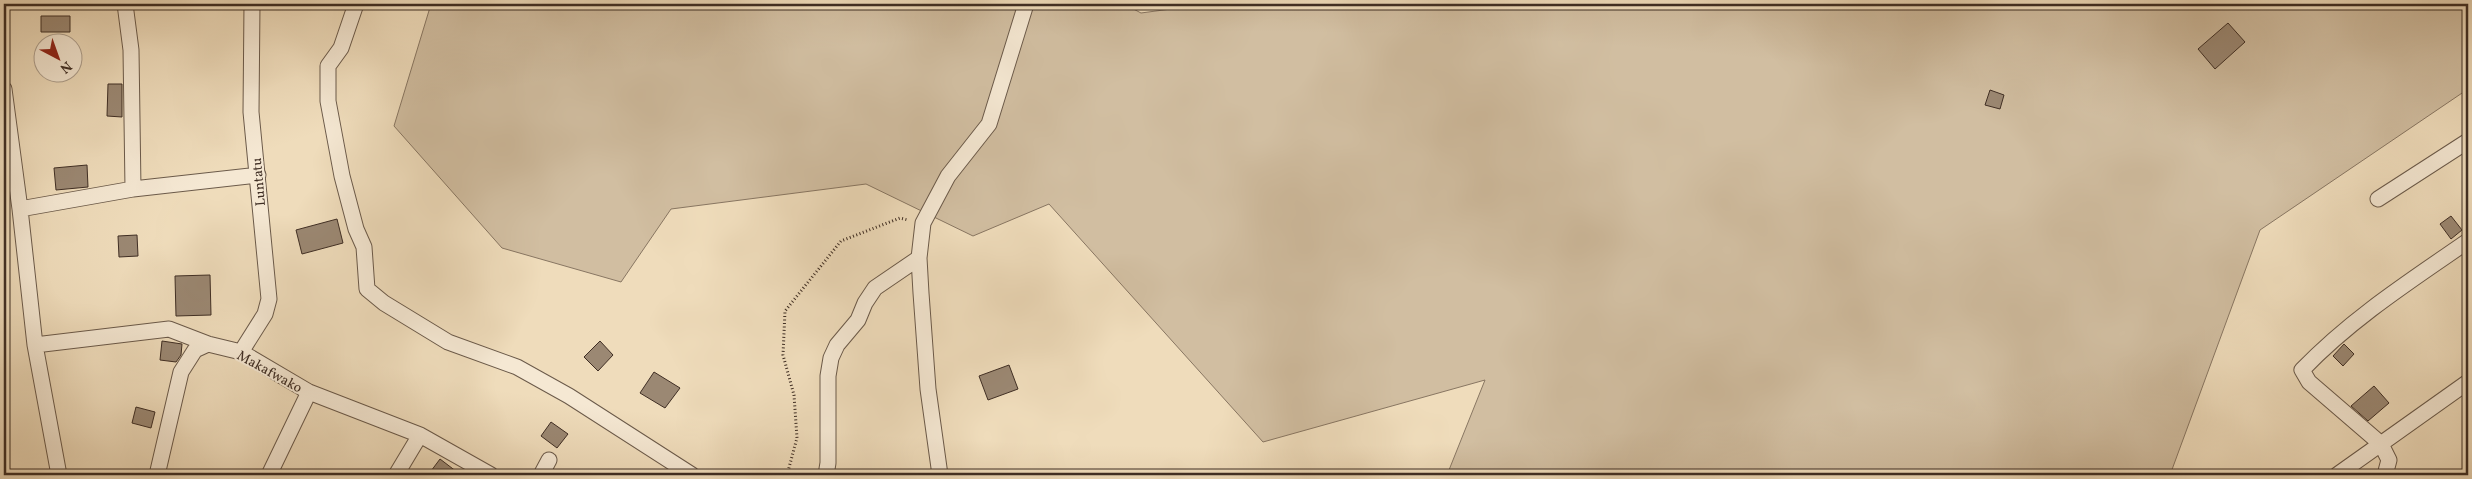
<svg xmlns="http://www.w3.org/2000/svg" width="2472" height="479" viewBox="0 0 2472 479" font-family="Vollkorn,serif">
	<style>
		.green { fill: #d1bea1; stroke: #887662 }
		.building { fill: #9b8873; stroke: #3f2e24 }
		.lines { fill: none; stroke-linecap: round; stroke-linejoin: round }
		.street-casing { stroke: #6b5a4a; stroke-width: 17 }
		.path { stroke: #3f2e24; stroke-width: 3; stroke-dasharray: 1 2.5; stroke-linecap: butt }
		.street { stroke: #f5e8d3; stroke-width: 15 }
		.labels { text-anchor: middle; stroke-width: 4; stroke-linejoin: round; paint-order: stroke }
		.street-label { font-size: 14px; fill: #3f2e24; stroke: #f5e8d3 }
	</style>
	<rect width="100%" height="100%" fill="#efdcbb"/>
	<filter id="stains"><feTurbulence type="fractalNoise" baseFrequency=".004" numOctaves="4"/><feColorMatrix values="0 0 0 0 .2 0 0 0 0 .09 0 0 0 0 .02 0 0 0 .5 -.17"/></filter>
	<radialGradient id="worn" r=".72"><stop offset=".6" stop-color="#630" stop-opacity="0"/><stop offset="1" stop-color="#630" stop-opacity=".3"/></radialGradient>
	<path class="green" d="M431,4H1124L1141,13L1208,4H2468V89L2260,230L2170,475H1447L1485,380L1263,442L1049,204L973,236L866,184L671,209L621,282L502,248L394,126Z"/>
	<path class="building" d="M41,16H70V32H41Z
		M2228,23L2245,42L2215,69L2198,49Z
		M108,84H122V117L107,116Z
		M1990,90L2004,95L2000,109L1985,105Z
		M87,165L88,187L56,190L54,168Z
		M2451,216L2462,230L2451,239L2440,224Z
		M337,219L343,243L302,254L296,230Z
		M137,235L138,256L119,257L118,236Z
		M210,275L211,315L176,316L175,276Z
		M162,341L182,344L181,355L176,362L160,360Z
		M600,341L613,355L598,371L584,357Z
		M2344,344L2354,354L2343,366L2333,356Z
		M1009,365L1018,389L988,400L979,376Z
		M654,372L680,388L665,408L640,393Z
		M2374,386L2389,403L2368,421L2351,406Z
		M136,407L155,412L151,428L132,423Z
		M551,422L568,434L557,448L541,436Z
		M440,459L461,475H428Z"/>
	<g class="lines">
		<g class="street-casing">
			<path id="street" d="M125,4L131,50L133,189
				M356,4L341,48L328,66V101L342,176L356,229L364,247L367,289L384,303L448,342L517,367L569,396L692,475
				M4,89L20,209L35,345L59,475
				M2378,199L2468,141
				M20,209L133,189L258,175
				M35,345L169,329L208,344L241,352L309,392L420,435L491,475
				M241,352L265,314L269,299L251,112L252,4
				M157,475L181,372L195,350L208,344
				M269,475L309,392
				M396,475L420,435
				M541,475L549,460
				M826,475L828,463V376L831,358L837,345L858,320L865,303L875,288L919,258
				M940,475L928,389L921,293L919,258L923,223L948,176L989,124L1026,4
				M2337,475L2468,382
				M2385,475L2389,460L2381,444L2309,382L2302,370C2351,319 2410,281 2468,241"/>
		</g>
		<path class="path" d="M787,475L797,438L794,395L783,355L785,311L841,241L900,218L908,220"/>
		<use href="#street" class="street"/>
	</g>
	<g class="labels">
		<g class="street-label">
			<text transform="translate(258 182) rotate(-95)" y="5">Luntatu</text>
			<text transform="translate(270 371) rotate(29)" y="5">Makafwako</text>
		</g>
	</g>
	<rect width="2472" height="479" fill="none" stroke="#efdcbb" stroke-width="20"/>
	<rect x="5" y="5" width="2462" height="469" fill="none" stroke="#3f2e24" stroke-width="2.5"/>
	<rect x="10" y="10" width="2452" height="459" fill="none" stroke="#3f2e24"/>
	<g transform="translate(58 58) rotate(139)"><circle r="24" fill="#f5e8d3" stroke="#ac9e8d"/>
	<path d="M0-4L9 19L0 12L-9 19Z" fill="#8f2418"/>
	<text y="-8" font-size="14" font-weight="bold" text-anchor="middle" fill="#3f2e24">N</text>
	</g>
	<rect width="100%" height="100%" filter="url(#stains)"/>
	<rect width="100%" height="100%" fill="url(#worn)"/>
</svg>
